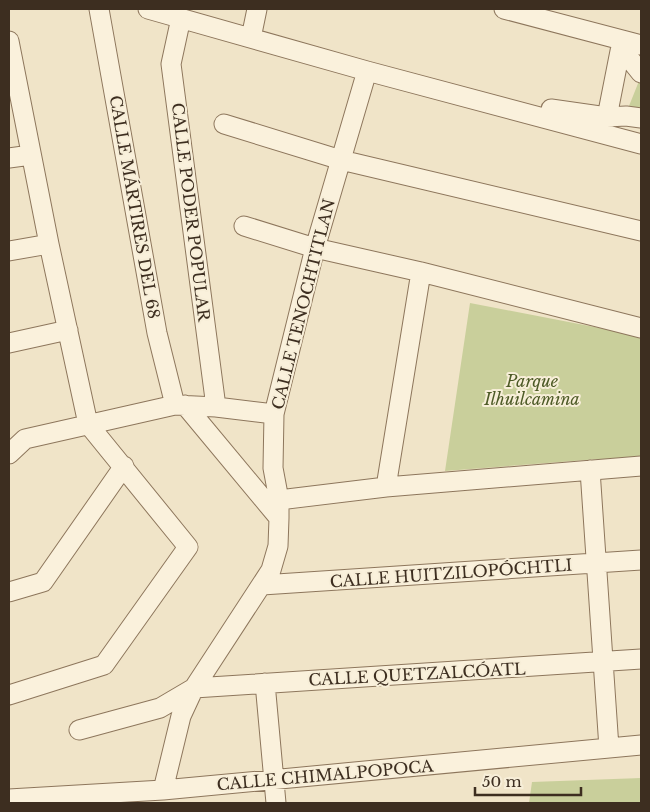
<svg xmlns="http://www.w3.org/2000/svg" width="650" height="812" viewBox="0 0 650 812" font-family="'Libre Baskerville',serif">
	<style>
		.green { fill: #c9cf9b }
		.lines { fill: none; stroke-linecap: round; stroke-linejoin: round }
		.minor-casing { stroke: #8d765c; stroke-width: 21 }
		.minor { stroke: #faf1dc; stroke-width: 19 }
		.labels { text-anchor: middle; stroke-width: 4; stroke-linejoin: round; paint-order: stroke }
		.street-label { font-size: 16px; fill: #3d2e20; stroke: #f7eed8 }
		.park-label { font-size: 16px; font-style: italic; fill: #4d5a26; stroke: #f7eed8 }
	</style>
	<rect width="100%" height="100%" fill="#f0e4c8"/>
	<path class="green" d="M641,76V111H627Z
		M470,303L641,336V460L601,464L599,459L445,471Z
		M641,778V803H529L532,782Z"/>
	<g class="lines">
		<g class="minor-casing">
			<path id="minor" d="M99,9L157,333L175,405
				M148,9L367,71L641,144
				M504,9L641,45
				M181,18L171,64L216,407
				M251,38L257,9
				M9,41L49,244L88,424L188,547L104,665L9,695
				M621,48L641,73
				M551,109L607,117L626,116L641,118
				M607,117L622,41
				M224,124L341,160L641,231
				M9,158L31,155
				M244,226L315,248L421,272L641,328
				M9,251L49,244
				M9,343L68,330
				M185,405L279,518
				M9,454L25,439L175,405L216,407L274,414
				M590,470L609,748
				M386,487L421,272
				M279,500L386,487L641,466
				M262,585L641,560
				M9,592L43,582L124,466
				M265,683L276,803
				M79,730L160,708L194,688L641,659
				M163,790L181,716L194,688L271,570L278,546L279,518V500L273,468L274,414L315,248L367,71
				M9,799L163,790L641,745"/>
		</g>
		<use href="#minor" class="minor"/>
	</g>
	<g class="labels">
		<g class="street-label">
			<text transform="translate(135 207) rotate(80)" y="6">CALLE MÁRTIRES DEL 68</text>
			<text transform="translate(191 212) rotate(83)" y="6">CALLE PODER POPULAR</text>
			<text transform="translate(303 304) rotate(-76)" y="6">CALLE TENOCHTITLAN</text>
			<text transform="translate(451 573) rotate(-4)" y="6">CALLE HUITZILOPÓCHTLI</text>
			<text transform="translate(417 674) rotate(-3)" y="6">CALLE QUETZALCÓATL</text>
			<text transform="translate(325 775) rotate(-5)" y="6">CALLE CHIMALPOPOCA</text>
		</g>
		<g class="park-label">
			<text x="532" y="387">Parque<tspan x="532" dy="18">Ilhuilcamina</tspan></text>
		</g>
	</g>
	<rect width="650" height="812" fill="none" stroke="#3d2e20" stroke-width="20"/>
	<path d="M475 787v8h106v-8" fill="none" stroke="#3d2e20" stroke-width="2.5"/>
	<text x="482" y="787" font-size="15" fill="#3d2e20" stroke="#f7eed8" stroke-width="4" paint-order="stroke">50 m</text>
</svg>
